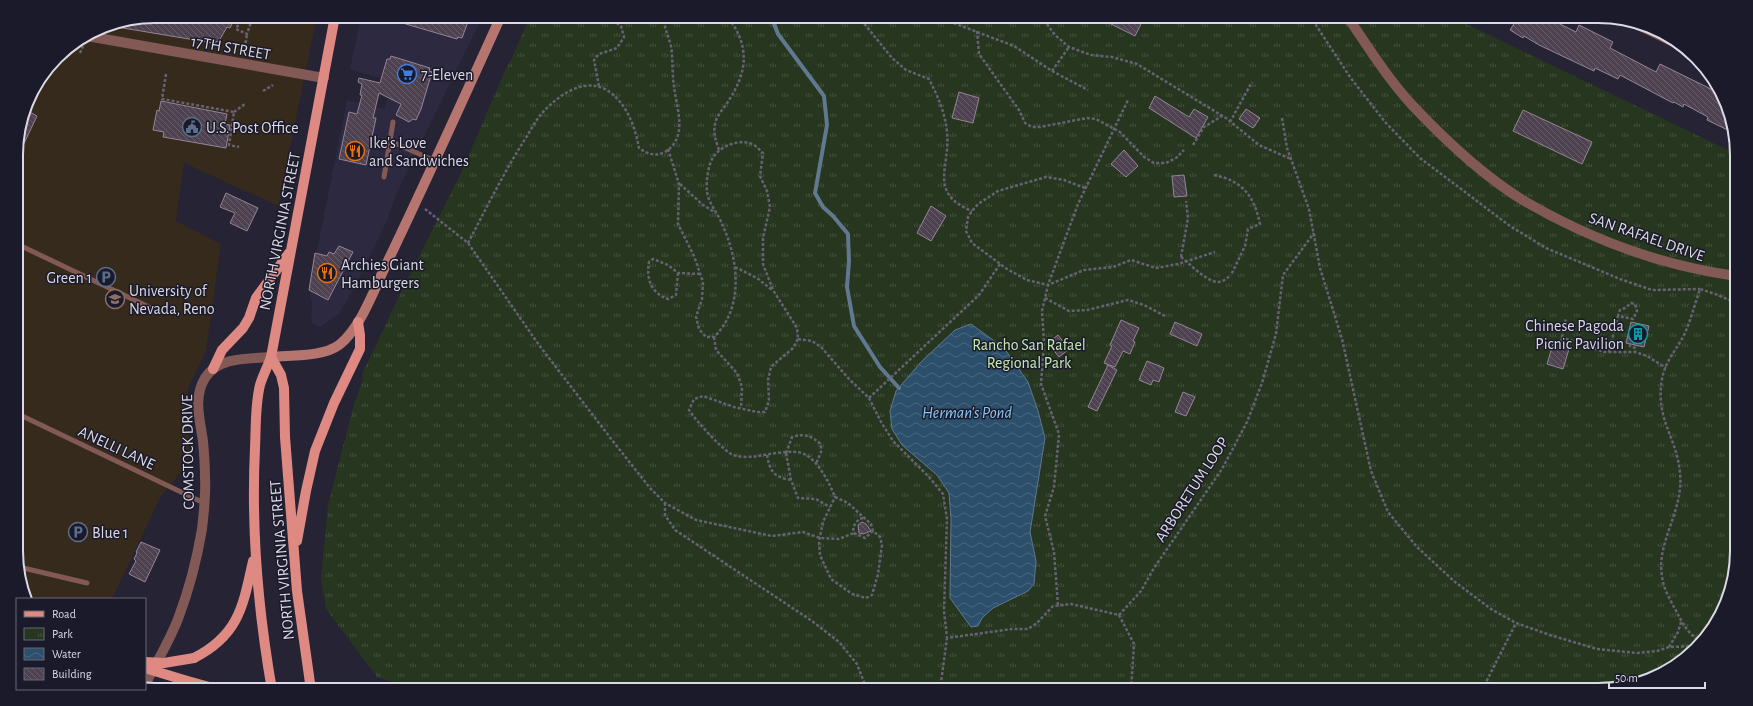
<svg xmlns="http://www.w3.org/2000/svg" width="1753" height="706" viewBox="0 0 1753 706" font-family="'Alegreya Sans',sans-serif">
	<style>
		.built { fill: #2c2940 }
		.education { fill: #362a1c }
		.park { fill: url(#park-tufts) }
		.water { fill: url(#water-waves); stroke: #607890 }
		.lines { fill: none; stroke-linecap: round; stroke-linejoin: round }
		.stream { stroke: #607890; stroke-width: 4 }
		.building { fill: url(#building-back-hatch); stroke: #948596 }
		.path { stroke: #656373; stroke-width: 2.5; stroke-dasharray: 3 2; stroke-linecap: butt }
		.lane { stroke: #825955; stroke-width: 5 }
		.street { stroke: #825955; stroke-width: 10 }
		.secondary { stroke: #b6756f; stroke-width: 10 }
		.primary { stroke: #de8a83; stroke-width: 10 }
		.path-bridge { stroke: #656373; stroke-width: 2.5; stroke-dasharray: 3 2; stroke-linecap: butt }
		.primary-bridge { stroke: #de8a83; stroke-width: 10 }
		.labels { text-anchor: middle; stroke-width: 3; stroke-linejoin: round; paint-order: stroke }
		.street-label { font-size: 16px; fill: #dad9e5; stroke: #1b1a2a }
		.poi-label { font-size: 16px; fill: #dad9e5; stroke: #1b1a2a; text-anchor: start }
		.park-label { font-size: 16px; fill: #c4ecae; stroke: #1b1a2a }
		.water-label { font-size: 17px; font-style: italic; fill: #8bc5f6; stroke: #1b1a2a }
		.rim { fill: none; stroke: #dad9e5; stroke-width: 2 }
	</style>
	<defs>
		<pattern id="park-tufts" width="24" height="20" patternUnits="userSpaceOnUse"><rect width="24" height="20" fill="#27361f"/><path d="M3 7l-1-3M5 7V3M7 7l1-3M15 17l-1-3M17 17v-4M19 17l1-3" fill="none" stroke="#46523f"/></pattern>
		<pattern id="water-waves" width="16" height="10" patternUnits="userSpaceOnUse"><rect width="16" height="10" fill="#2c4f6b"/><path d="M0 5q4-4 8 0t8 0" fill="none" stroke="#4a6880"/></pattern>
		<pattern id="building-back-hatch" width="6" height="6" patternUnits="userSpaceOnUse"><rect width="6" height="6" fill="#4e4150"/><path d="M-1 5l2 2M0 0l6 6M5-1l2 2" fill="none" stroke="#675c69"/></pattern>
	</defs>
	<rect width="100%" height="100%" fill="#252334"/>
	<path class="built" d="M361,16H483L397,192L386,223L353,290L339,314L320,327L313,324L311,320L312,304L309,290L347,100L384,109L393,82L350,69Z"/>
	<path class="education" d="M155,16H317L278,206L184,163L176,221L221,244L206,351L189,386L186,399L185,412L189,434L190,453L188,461L182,471L161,496L112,599H29L19,578L16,146L30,93L63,51L102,26Z"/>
	<path class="park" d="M530,16H1450L1736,154L1737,551L1730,596L1708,635L1682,661L1643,683L1607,690H420L377,677L326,609L321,578L328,505L354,404L363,379L362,374L404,286L463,169L506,68L510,62Z"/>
	<path class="water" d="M971,324L1004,348L1028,382L1038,411L1045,438L1030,532L1036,561L1034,584L1028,591L993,608L982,618L978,626L971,627L950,598L951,519L949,493L937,475L902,445L892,429L890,411L896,391L921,362L955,330Z"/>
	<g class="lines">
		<path class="stream" d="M771,16L778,34L824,96L827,125L815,193L823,207L833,216L848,234L849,261L847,287L854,326L880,367L899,388"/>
	</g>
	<path class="building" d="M155,16H236L230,28L227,27L219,41L213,43L111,26Z
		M390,16H470L462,38L458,37L457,39L389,19Z
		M1095,16H1145L1135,36Z
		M1519,16H1558L1554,21L1576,32L1579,25L1613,42L1610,48L1656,72L1660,64L1717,92L1734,133L1707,120L1708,117L1684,104L1683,107L1674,102L1673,103L1620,75L1618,79L1595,68L1594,71L1539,45L1524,36L1523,38L1510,30Z
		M391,56L430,68L429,71L432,72L421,109L416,120L413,119L409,122L396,115L401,104L379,93L373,118H376L366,165L339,159L349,112L357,114L362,95H360L362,84L358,82L359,78L380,83L387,59H390Z
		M959,92L979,98L973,123L952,118Z
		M1155,96L1189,117L1194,109L1208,117L1196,138L1149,108Z
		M161,101L227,114L225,124L230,125L226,148L163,137L164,132L153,130L157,110L159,111Z
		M1246,109L1260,118L1253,128L1239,119Z
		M26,110L37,116L20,152L16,150V146Z
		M1523,110L1592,142L1582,164L1513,131Z
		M1124,150L1138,166L1126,177L1111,164Z
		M1184,175L1187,196L1174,197L1172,176Z
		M226,193L258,208L247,231L230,223L235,213L220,207Z
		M931,206L946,216L931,241L917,233Z
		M339,246L353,252L328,300L309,290L315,253L327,256L329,252L334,254Z
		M1121,320L1139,328L1133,341L1135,342L1130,354L1123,351L1115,367L1104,363L1112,346L1110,345Z
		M1175,322L1202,334L1197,346L1170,334Z
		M1631,322L1649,326L1644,347L1626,343Z
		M1058,335L1069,349L1059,357L1048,343Z
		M1553,344L1569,349L1563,369L1547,364Z
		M1147,361L1164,368L1159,382L1153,380L1151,385L1139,380Z
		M1108,365L1117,370L1097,411L1088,407Z
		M1183,392L1195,397L1186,416L1175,412Z
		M862,522L866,524L871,531L863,534L859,533L858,525Z
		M141,542L160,550L145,582L129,574L136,561L134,559L137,553L136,552Z"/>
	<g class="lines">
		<path class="path" d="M243,16L236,29L247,34L253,16
			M858,16L892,58L906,70L929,79C938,97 945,112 947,132C951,166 927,193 972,211
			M935,16L1014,46L1052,71L1069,47
			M1041,16L1055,35L1069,47L1091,55L1112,57L1137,64L1226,118L1259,145L1291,159
			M1310,16L1350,77L1385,122L1420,158L1510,226L1546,248L1620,279L1652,290L1700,289
			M977,31L979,54L1019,110L1025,123L1032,127H1040L1087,118L1096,119L1120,132L1144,157L1154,163H1166L1176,158L1184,150
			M80,53L83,46
			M244,53L247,34
			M1052,71L1088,90
			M166,74L162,99L234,112L229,145L239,147
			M599,86L594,60L599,54L617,48L624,37L621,26L606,16
			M263,91L273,85
			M234,112L245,104
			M1282,118L1287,148L1309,209L1320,268L1342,339L1371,471L1388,512L1417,547L1455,582L1491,609L1516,623L1550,635L1597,649L1636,653L1657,651L1669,647L1698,646
			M1230,122L1252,82
			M1193,145L1204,127L1222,116
			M668,149L679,184L678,224L694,256L703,282L702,299L696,317L699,329L706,337H714C744,308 739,260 722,224C718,213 708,203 707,191C706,181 708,164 714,156C722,145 742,138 754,145C758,147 760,151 763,153L760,176L767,191L770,207L763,238V264L773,290L797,328L798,339L793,348L771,367L768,380L769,401L765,412H757L734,407L703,396L694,399L689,410C697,422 719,446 731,454C740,458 750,457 758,456C770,454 794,449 804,454C818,460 830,484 835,497
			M719,150C716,141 713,134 715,124C716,116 725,107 729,100C748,71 750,45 727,16
			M1214,175C1243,181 1254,196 1260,224L1248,229L1245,246L1231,275
			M680,184L703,205L716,213
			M1085,188L1064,180L1046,177L998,191L978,204L972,211L968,217L966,231L972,243L1007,269L1027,280L1048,285L1084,270L1113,267L1131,260L1156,268L1178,264L1215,252
			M425,209L468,243L539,345L612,440L650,488L665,503L696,520L772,536L803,532L820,538L839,539L854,533
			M468,243C487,207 505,170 527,136C532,128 537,118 544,111C559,95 583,78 605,89C626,101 635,126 639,148C647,154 655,157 665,152C689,137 676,107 674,86C672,73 673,59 671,46C668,35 664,27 663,16
			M1181,257L1188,218L1186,201
			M735,267L757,278L772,290
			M678,273L676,295L668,299C651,293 646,279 649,262L653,259L668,265L678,273L700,274
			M1045,298L1069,311L1087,310L1128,300L1144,305L1165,316
			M714,337L716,350L737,373L742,387L741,408
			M1561,337L1604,352H1635L1647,356L1666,368
			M798,339L812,341L821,347L849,379L869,398L881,422L893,441L929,477L943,494L947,519L944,611L947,638L1012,629H1028L1037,623L1053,606L1071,604L1119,615L1141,591L1154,568L1222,469L1247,422L1262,383L1276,334L1283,275L1314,233
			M1630,344V346L1635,348V352
			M1560,347L1566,318
			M1609,352L1618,316L1633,319L1637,311L1635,304L1631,303L1625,308L1620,310L1618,316
			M869,398L979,295L1000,264
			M786,453L791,480L798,498L816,499L830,507
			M786,453L792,437C805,433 811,436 821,444V452L816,464
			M767,455C770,472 774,477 791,480
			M835,497L848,503L871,524L873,531L880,537L882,545L878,574L872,595L866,598L852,594L831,579L820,555L819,541L823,522Z
			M665,503V515L675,530L812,621L839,642L857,664L867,690
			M863,518L859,519L853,527L854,533L865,538L873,531
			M1058,605L1054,552L1045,516L1054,487L1059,434L1041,384L1044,343L1042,311L1048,285L1078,204L1128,100
			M1119,615L1134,644L1131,690
			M1702,642C1687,634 1682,622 1674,607C1669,598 1663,587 1662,576C1656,542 1684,511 1680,473C1677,437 1655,420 1662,379C1665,361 1678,348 1685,333C1691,319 1695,304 1700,289L1718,295L1736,303
			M1669,647L1678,632L1681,622
			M940,690L947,638
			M1482,690L1516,623"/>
		<path class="lane" d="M390,141L393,122
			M384,177L390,141L435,161
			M17,244L151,308
			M18,414L204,503
			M19,567L87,583"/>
		<path class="street" d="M1347,16C1368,47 1388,79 1413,106C1447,142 1484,177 1526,202C1590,239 1663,266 1736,276
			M1632,22L1686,48
			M87,36L324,78
			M145,685C156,663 169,642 178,619C189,590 197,559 202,529C204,512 206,494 205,477C205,465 204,452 203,441C200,420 193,397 205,378C219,356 249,359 271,357"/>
		<path class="secondary" d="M271,357C291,355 323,357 339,345C360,329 374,290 385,267C425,184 463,100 501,16"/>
		<path class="primary" d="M271,357L281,375L284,388L285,437L297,591L311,690
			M213,369L222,350L243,328L249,318L256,298L289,253
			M297,541L306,491L315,451L334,403L360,349V335L358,322
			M194,658C239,635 243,606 253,561
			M184,680L220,690
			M272,690C258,610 251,529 255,448C256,428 255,405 260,385C263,375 268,366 271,357L335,16"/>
		<path class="path-bridge" d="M1181,257C1190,264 1207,282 1218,282C1223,282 1227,278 1231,275"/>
		<path class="primary-bridge" d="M145,662L164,663L194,658
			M145,668L184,680"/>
	</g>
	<defs>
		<g id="supermarket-ring" transform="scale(1)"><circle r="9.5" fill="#1b1a2a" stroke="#3f7fe0" stroke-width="1.5"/><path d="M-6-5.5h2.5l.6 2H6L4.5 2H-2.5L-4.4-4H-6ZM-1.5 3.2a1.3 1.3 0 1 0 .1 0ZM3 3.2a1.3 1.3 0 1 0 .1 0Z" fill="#3f7fe0"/></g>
		<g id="civic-ring" transform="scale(1)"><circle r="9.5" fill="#1b1a2a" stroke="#5c6f8a" stroke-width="1.5"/><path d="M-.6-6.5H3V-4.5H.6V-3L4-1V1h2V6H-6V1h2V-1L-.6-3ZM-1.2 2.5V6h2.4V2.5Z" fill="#5c6f8a"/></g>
		<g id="restaurant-ring" transform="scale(1)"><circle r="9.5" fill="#1b1a2a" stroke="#e8710a" stroke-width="1.5"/><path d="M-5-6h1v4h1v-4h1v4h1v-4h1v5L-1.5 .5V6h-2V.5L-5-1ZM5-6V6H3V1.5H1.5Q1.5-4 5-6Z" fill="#e8710a"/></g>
		<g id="parking-ring" transform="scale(1)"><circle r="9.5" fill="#1b1a2a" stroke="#5c6f8a" stroke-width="1.5"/><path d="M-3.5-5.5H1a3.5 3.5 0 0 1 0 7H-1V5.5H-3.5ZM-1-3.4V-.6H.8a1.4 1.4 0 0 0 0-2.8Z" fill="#5c6f8a"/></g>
		<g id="university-ring" transform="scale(1)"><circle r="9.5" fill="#1b1a2a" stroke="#8d6e63" stroke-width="1.5"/><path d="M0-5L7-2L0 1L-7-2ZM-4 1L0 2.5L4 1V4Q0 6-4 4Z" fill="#8d6e63"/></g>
		<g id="building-ring" transform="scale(1)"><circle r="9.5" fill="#1b1a2a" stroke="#0f9aa8" stroke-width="1.5"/><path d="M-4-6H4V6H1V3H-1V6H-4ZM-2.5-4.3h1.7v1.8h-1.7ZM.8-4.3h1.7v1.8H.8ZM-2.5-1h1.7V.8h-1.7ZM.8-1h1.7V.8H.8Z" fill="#0f9aa8"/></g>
	</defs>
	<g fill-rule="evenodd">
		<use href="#supermarket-ring" x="407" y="74"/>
		<use href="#civic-ring" x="192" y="127"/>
		<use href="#restaurant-ring" x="355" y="151"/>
		<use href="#restaurant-ring" x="327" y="273"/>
		<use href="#parking-ring" x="106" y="277"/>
		<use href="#university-ring" x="115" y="299"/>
		<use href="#building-ring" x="1638" y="334"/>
		<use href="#parking-ring" x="78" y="532"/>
	</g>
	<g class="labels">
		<g class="street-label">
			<text transform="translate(231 47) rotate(10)" y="6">17TH STREET</text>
			<text transform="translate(279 231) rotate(-79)" y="6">NORTH VIRGINIA STREET</text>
			<text transform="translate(1647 236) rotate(19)" y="6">SAN RAFAEL DRIVE</text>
			<text transform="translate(117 447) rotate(25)" y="6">ANELLI LANE</text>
			<text transform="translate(187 452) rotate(-91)" y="6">COMSTOCK DRIVE</text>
			<text transform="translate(1191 489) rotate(-57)" y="6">ARBORETUM LOOP</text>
			<text transform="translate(281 560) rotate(-95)" y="6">NORTH VIRGINIA STREET</text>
		</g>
		<g class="poi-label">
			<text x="421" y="80">7-Eleven</text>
			<text x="206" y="133">U.S. Post Office</text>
			<text x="369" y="148">Ike's Love<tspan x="369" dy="18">and Sandwiches</tspan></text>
			<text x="341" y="270">Archies Giant<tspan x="341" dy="18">Hamburgers</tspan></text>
			<text x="92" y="283" text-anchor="end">Green 1</text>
			<text x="129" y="296">University of<tspan x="129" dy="18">Nevada, Reno</tspan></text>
			<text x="1624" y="331" text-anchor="end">Chinese Pagoda<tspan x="1624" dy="18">Picnic Pavilion</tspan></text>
			<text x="92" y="538">Blue 1</text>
		</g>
		<g class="park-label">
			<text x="1029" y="350">Rancho San Rafael<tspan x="1029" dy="18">Regional Park</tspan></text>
		</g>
		<g class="water-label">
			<text x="967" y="418">Herman's Pond</text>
		</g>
	</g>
	<path d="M0 0H1753V706H0ZM155 23H1598A132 132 0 0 1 1730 155V551A132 132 0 0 1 1598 683H155A132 132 0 0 1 23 551V155A132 132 0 0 1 155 23Z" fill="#1b1a2a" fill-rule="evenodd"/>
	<path class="rim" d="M155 23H1598A132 132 0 0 1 1730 155V551A132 132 0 0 1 1598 683H155A132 132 0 0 1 23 551V155A132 132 0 0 1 155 23Z"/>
	<rect x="16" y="598" width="130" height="92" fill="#1b1a2a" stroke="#676675"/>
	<rect x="24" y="611" width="20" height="6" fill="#de8a83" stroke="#676675"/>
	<text x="52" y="618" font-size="12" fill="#dad9e5">Road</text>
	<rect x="24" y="628" width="20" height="12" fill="url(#park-tufts)" stroke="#676675"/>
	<text x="52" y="638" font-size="12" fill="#dad9e5">Park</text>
	<rect x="24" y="648" width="20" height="12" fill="url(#water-waves)" stroke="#676675"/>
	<text x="52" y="658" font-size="12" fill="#dad9e5">Water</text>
	<rect x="24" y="668" width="20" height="12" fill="url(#building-back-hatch)" stroke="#676675"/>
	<text x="52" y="678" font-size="12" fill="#dad9e5">Building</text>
	<path d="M1609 682v6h96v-6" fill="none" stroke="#dad9e5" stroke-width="2"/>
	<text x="1615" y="682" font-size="12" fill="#dad9e5" stroke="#1b1a2a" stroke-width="3" paint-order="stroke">50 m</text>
</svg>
